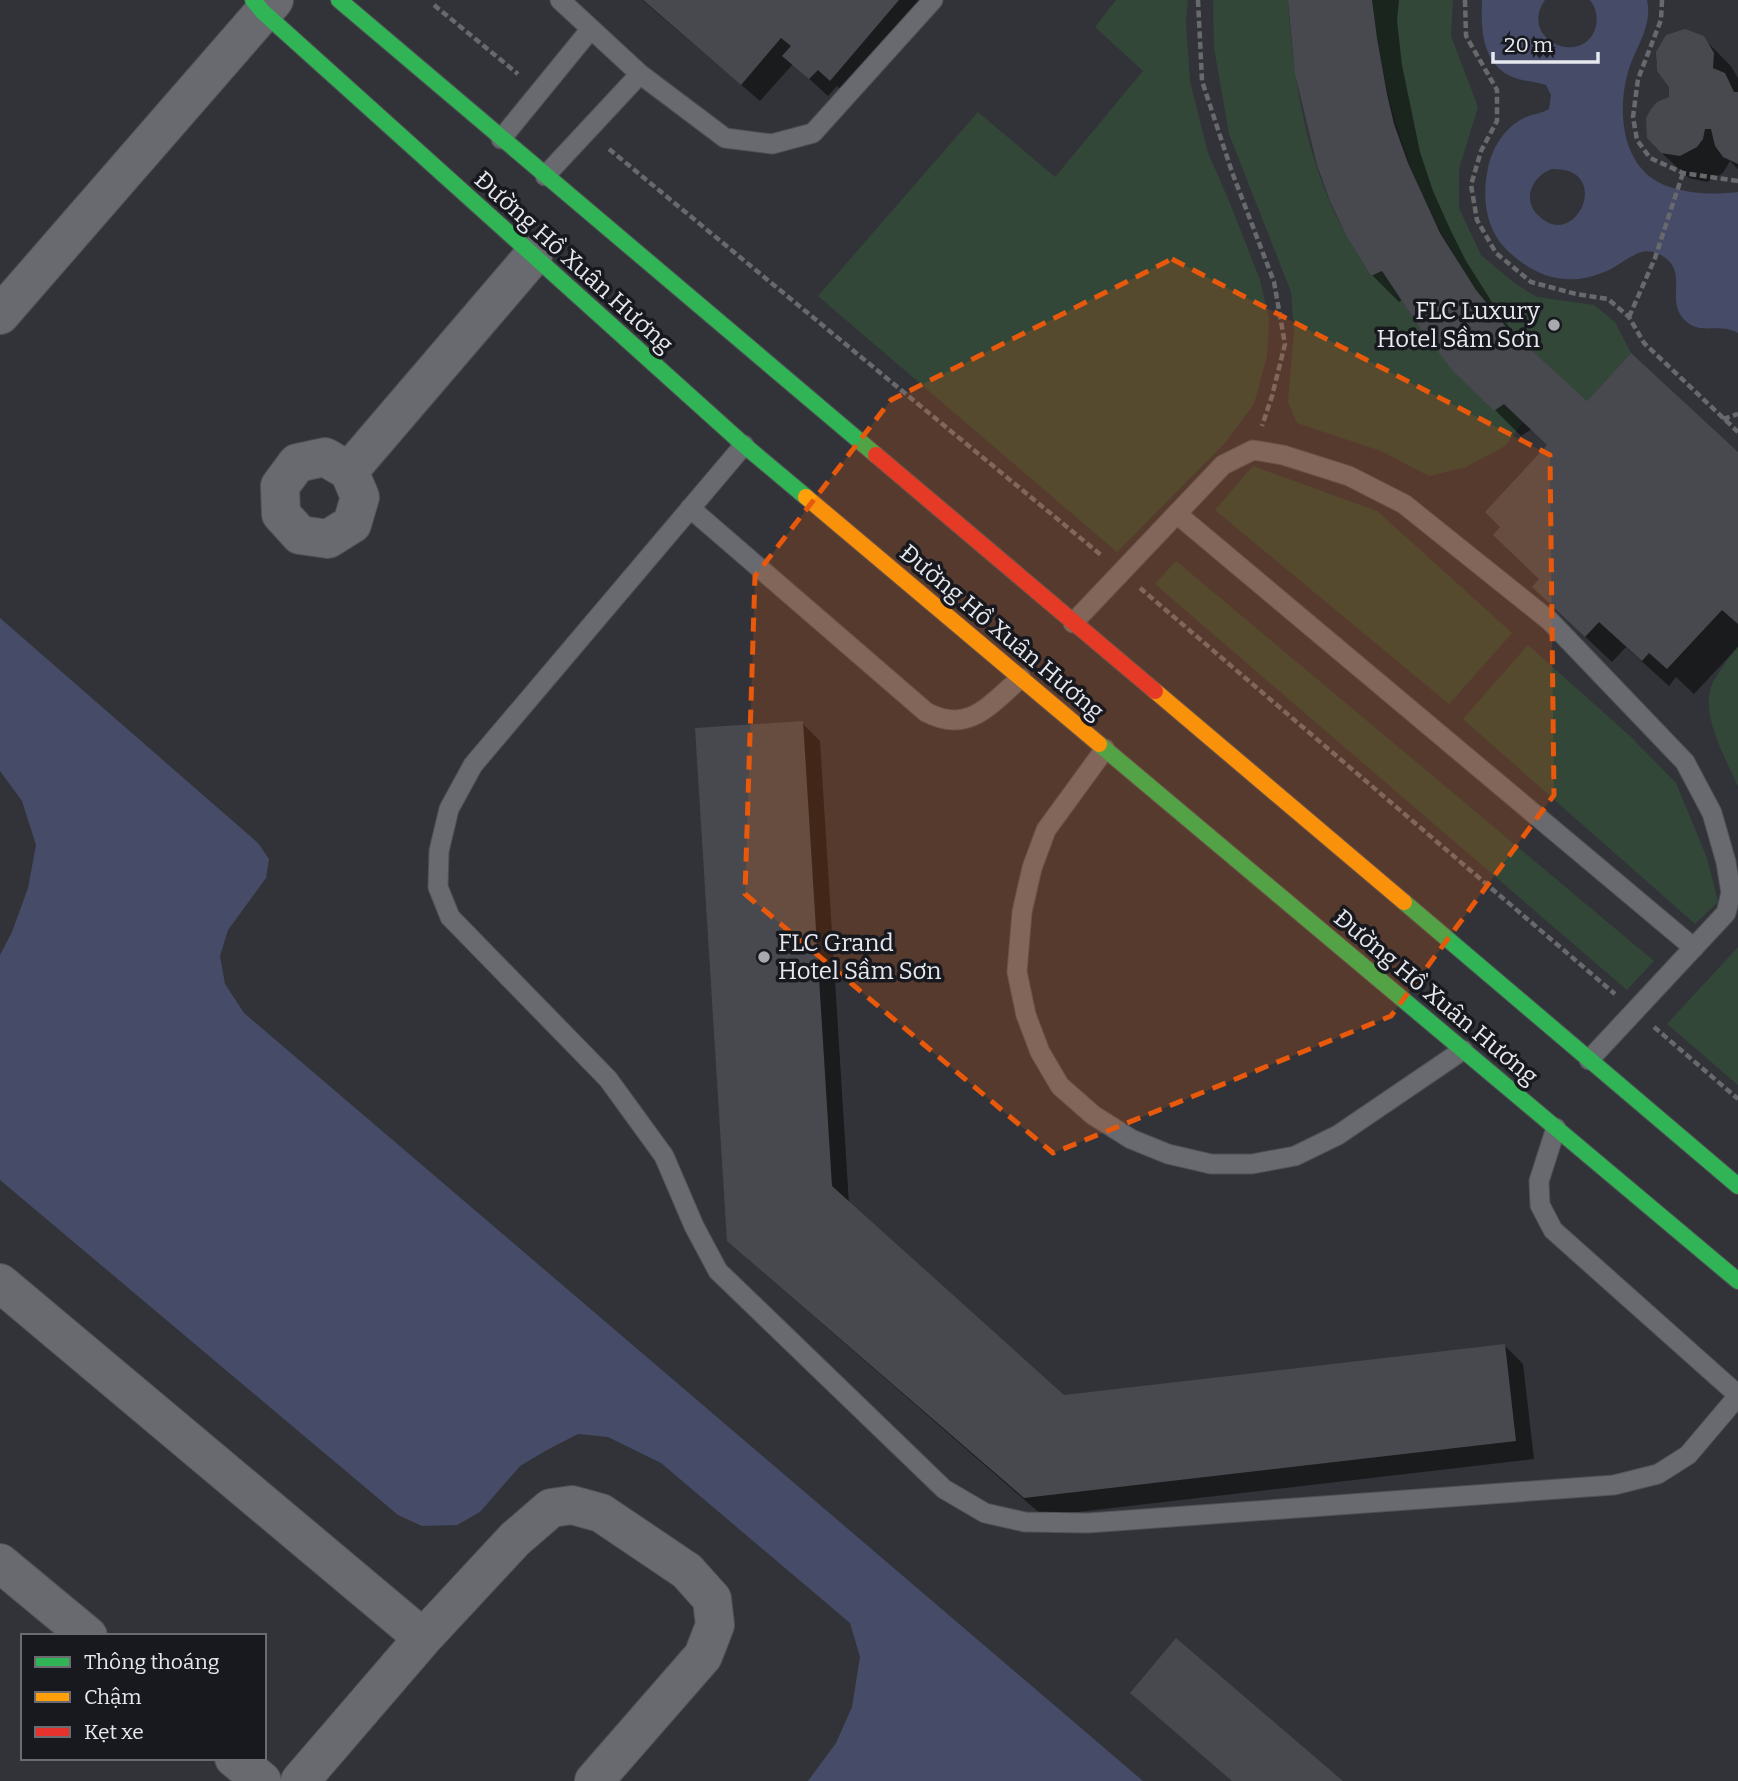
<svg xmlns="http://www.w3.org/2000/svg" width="1738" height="1781" viewBox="0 0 1738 1781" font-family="Bitter,serif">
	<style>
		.green { fill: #324737 }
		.water { fill: #464c67; fill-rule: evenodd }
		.shadow { fill: #0007 }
		.building { fill: #48494e }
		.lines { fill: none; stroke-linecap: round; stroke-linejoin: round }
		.lane-casing { stroke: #4f5155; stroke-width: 21 }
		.street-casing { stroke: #4f5155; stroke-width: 40 }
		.fast-casing { stroke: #4f5155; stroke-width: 18 }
		.slow-casing { stroke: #4f5155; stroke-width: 18 }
		.jam-casing { stroke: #4f5155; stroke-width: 18 }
		.path { stroke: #68696d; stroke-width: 4.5; stroke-dasharray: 7 3.5; stroke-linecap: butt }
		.lane { stroke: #696a6f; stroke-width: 19 }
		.street { stroke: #696a6f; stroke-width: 38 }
		.fast { stroke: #30b455; stroke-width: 16 }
		.slow { stroke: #ff9f0a; stroke-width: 16 }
		.jam { stroke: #e5322d; stroke-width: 16 }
		.marked { fill: #e8590c; fill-opacity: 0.2; stroke: #e8590c; stroke-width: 5; stroke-dasharray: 14 9; stroke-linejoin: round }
		.poi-dot { fill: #a7a9af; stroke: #18191e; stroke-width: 2.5 }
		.labels { text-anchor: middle; stroke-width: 7; stroke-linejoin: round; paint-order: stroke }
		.street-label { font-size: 24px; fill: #e6e8ef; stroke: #18191e }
		.poi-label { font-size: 24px; fill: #e6e8ef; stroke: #18191e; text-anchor: end }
	</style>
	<rect width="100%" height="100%" fill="#323338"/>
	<path class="green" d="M1116,0H1188L1186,22L1190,81L1208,153L1230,203L1260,280L1269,318L1267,356L1254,404L1225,443L1117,552L818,296L978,112L1055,177L1143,71L1095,27Z
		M1213,0H1288C1292,67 1303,138 1329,200C1340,227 1356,251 1371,276L1382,271L1422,331L1452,369L1494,411L1504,404L1523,422L1505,446L1466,467L1429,476L1381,451L1297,423L1288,402L1294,331L1291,292L1229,134L1214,48Z
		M1372,0H1453L1451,36L1478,107L1459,169V208L1481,255L1513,282L1537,297L1594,305L1615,322L1631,353L1587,401C1561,377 1533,354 1508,329C1488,309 1472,285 1458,261C1407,179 1383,96 1372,0Z
		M1253,466L1377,511L1512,633L1449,704L1215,510Z
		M1176,561L1654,961L1627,990L1155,584Z
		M1528,645L1630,736L1676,783L1707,858L1718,902L1695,924L1463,719Z
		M1738,645V787C1726,758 1698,712 1713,682C1720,670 1730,657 1738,645Z
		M1738,947V1085L1667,1024Z"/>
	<path class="water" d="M1482,0H1545C1517,40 1585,69 1596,26C1598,17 1596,8 1590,0H1647C1653,26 1635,48 1628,72C1617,110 1621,167 1664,185C1687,194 1713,195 1738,192V333C1720,323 1702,334 1688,323C1661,302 1693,271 1659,254C1641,245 1626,261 1611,269C1570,289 1536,279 1505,248C1485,227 1482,196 1488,168C1492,148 1505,127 1524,118C1532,114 1540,114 1549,109L1551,95L1546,85C1533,81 1519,81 1508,75C1481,59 1481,27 1482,0ZM1552,169C1614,167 1576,252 1539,216C1521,200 1532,176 1552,169Z
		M0,618L258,843L269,859L266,878L228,930L220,956L225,984L244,1013L1143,1781H808L836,1743L852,1707L860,1657L850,1623L661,1463L608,1437L578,1434L547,1450L520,1466L480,1512L457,1525L422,1526L398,1515L0,1180V955L12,932L28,888L36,845L22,801L0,771Z"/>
	<path class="shadow" d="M642,0H933L849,98L837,86L828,96L793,64L760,101Z
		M1290,0H1399L1397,21L1402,65L1420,152L1433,191L1450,229L1466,261L1502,318L1524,346L1587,404L1738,455V647L1694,694L1676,677L1669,686L1626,647L1612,662L1560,613L1541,580L1502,527L1549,445L1532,429L1521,436L1453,368L1403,299L1399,302L1372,275Z
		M1703,38L1730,65L1738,78V169L1730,161L1723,173L1707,182L1689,178L1654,146L1671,98V87L1663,79L1656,62L1661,44Z
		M802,723L820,741L849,1204L1064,1397L1505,1346L1523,1364L1534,1459L1043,1516L748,1259Z"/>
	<path class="building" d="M643,0H899L830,81L818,70L809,79L782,56L791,46L781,38L741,85Z
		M1288,0H1372L1377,38L1387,94L1394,124L1408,163L1440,233L1476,290L1507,328L1587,401L1631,353L1738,452V624L1722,610L1667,669L1649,653L1642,661L1599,622L1585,637L1532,587L1539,579L1493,535L1500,527L1485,512L1547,445L1504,404L1494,411L1452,370L1422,331L1382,271L1371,276L1346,235L1330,201L1317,165L1295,74Z
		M1685,29L1704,36L1714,53L1713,68L1725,73L1734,92H1738V164L1723,157L1715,146L1711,129H1705L1703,139L1697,147L1680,156L1661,153L1647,138L1646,118L1651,109L1657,102L1669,97V87L1657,71L1656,52L1666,35Z
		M803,721L832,1186L1064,1395L1505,1344L1516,1441L1024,1498L727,1241L695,728Z
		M1176,1638L1343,1781H1232L1130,1693Z"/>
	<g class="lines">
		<g class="lane-casing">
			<path id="lane" d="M560,0L640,74L725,138L772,144L813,133L933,0
				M501,139L590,30
				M545,176L640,74
				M744,445L473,765L449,809L439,851L438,887L450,917L608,1079L664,1156L694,1226L718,1271L944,1489L985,1513L1025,1522L1088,1523L1614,1485L1658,1474L1688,1455L1738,1396
				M690,508L926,712C969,735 990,704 1021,678
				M1177,514L1694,948
				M1073,623L1223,465L1253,450L1283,455L1349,476L1404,504L1550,621L1685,762L1712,813L1726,862L1731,893L1726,913L1589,1060
				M1105,749L1046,830L1032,868L1022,912L1017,972L1026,1015L1040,1052L1060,1086L1093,1115L1131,1139L1168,1154L1211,1164H1252L1295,1156L1338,1135L1463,1050
				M1556,1128L1539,1181L1540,1205L1553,1230L1738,1395"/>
		</g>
		<g class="street-casing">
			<path id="street" d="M0,315L274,0
				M325,457L349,471L360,497L352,524L328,539L300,535L281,514L280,486L297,463Z
				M349,471L533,256
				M0,1283L423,1638
				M0,1563L88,1636
				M234,1758L262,1781
				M300,1781L423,1638L515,1539L551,1508L572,1505L601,1513L687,1571L712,1599L715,1625L703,1656L594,1781"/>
		</g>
		<g class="fast-casing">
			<path id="fast" d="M253,0L263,12L744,445L806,497
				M339,0L876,455
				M1099,744L1738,1281
				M1404,902L1738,1186"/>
		</g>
		<g class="slow-casing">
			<path id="slow" d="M806,497L1099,744
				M1155,691L1404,902"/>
		</g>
		<g class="jam-casing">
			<path id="jam" d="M876,455L1155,691"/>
		</g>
		<path class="path" d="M1198,0L1202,81L1232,172L1274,282L1285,344L1272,396L1262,426
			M1465,0L1466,36L1497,90V121L1481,151L1471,185L1477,220L1496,253L1531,282L1576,294L1608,299L1629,317L1644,343L1738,432
			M1662,0L1661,20L1638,79L1633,117L1637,140L1650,158L1683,173L1738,181
			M434,5L518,74
			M609,149L1101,555
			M1629,317L1655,258L1683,173
			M1723,419L1738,414
			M1140,588L1615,994
			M1654,1027L1738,1099"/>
		<use href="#lane" class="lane"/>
		<use href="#street" class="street"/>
		<use href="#fast" class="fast"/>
		<use href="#slow" class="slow"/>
		<use href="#jam" class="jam"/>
	</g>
	<path class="marked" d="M1172,259L1550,455L1554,795L1391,1016L1053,1153L745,894L755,576L891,400Z"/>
	<g class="poi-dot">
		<circle cx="1554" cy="325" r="7"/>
		<circle cx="764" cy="957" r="7"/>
	</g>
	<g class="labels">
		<g class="street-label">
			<text transform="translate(574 262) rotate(42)" y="8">Đường Hồ Xuân Hương</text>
			<text transform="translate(1002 632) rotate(40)" y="8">Đường Hồ Xuân Hương</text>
			<text transform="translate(1436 997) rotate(40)" y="8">Đường Hồ Xuân Hương</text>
		</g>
		<g class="poi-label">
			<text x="1540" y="319">FLC Luxury<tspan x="1540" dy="28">Hotel Sầm Sơn</tspan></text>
			<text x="778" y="951" text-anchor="start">FLC Grand<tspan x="778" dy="28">Hotel Sầm Sơn</tspan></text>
		</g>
	</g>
	<rect x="21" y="1634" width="245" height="126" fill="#18191e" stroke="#6a6c72" stroke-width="2"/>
	<rect x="35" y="1657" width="35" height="10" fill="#30b455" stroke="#6a6c72" stroke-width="2"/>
	<text x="84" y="1669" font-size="21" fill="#e6e8ef">Thông thoáng</text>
	<rect x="35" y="1692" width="35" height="10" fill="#ff9f0a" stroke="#6a6c72" stroke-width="2"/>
	<text x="84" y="1704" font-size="21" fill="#e6e8ef">Chậm</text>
	<rect x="35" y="1727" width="35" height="10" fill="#e5322d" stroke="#6a6c72" stroke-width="2"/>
	<text x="84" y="1739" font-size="21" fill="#e6e8ef">Kẹt xe</text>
	<path d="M1493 52v10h105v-10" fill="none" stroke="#e6e8ef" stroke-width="3.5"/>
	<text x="1504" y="52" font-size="21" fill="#e6e8ef" stroke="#18191e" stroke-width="5" paint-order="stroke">20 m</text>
</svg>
